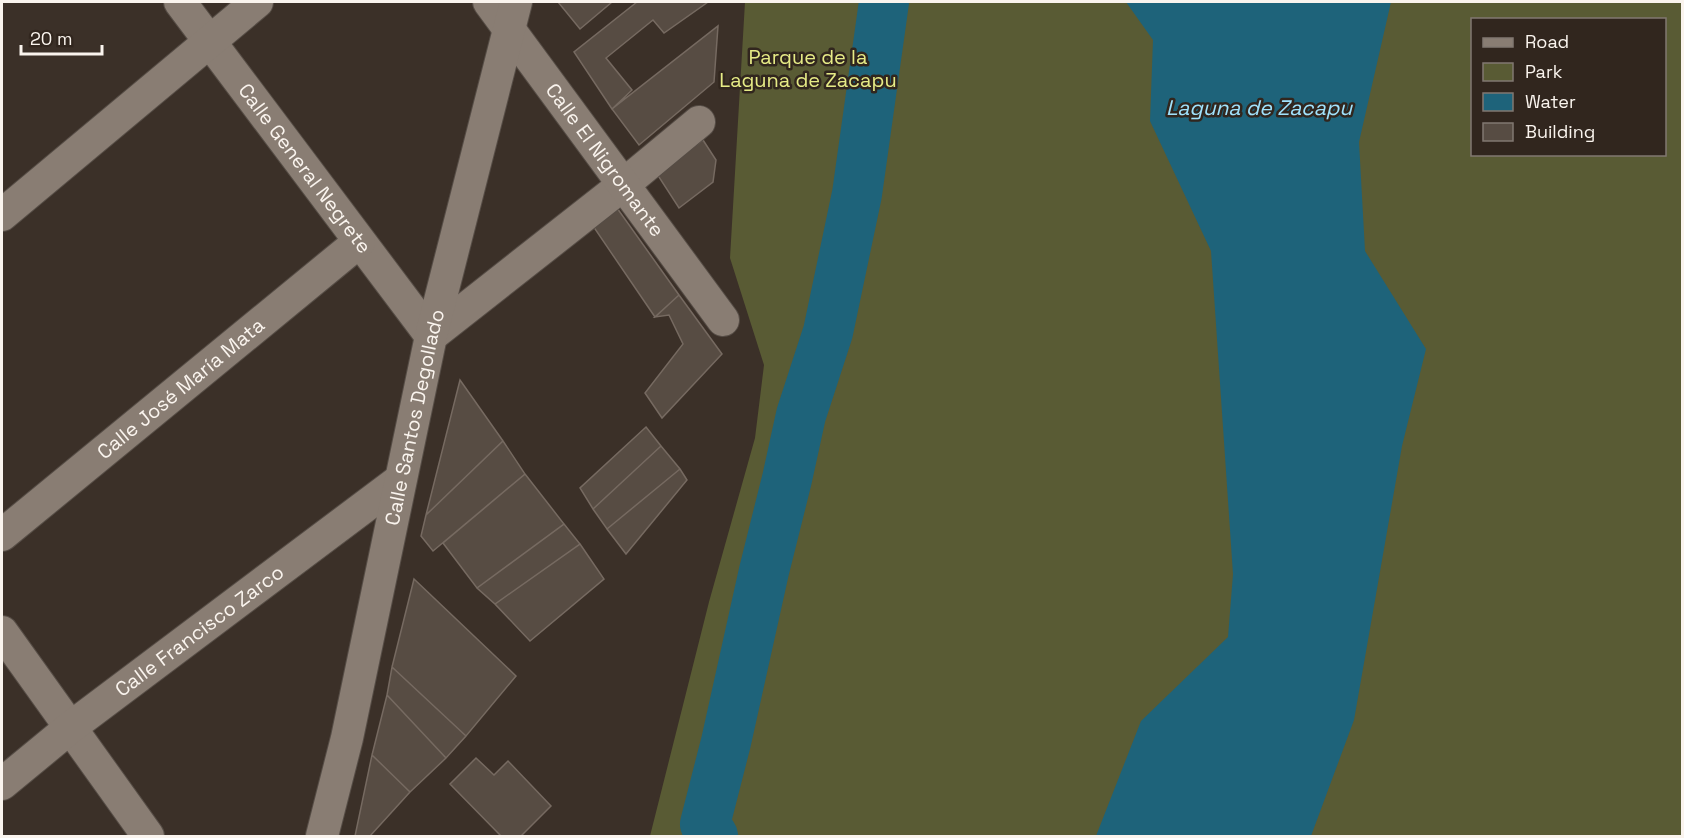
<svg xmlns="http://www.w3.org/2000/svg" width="1684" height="838" viewBox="0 0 1684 838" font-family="'Space Grotesk',sans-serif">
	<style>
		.green { fill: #595b34; fill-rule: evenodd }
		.water { fill: #1e637a }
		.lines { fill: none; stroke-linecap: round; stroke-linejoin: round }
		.river { stroke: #1e637a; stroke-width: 50 }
		.building { fill: #574c43; stroke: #766a61; stroke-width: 1.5 }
		.street-casing { stroke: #564d46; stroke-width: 34 }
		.street { stroke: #897d73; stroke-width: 32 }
		.labels { text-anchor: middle; stroke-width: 5; stroke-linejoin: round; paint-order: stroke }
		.park-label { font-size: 20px; fill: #e6eb86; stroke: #31261e }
		.street-label { font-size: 20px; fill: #faf4ee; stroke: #31261e }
		.water-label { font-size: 21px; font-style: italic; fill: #a0e2fc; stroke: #31261e }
	</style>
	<rect width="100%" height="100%" fill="#3b3028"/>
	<path class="green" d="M745,2H1682V836H650L709,602L755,438L764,365L730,258ZM1472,20H1664V154H1472Z"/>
	<path class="water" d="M1126,2H1391L1359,142L1365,251L1426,349L1402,446L1354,720L1311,836H1096L1141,721L1228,637L1233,574L1211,251L1150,121L1153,40Z"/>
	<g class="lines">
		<path class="river" d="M713,836L705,824L726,742L764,571L787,479L801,415L828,332L857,194L884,2"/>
	</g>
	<path class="building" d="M558,2H612L580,29Z
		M637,2H708L664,33L653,20L606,58L632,90L612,109L574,52Z
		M718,26L714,82L639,145L612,109Z
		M703,140L716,160L713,182L679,208L657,174Z
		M617,208L679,295L655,317L593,226Z
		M679,295L722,354L662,418L645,393L683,344L669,315L655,317Z
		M460,380L503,441L426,515Z
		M646,427L661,446L593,509L580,488Z
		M503,441L525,474L433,551L421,536L426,515Z
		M661,446L680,469L607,529L593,509Z
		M680,469L687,480L626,554L607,529Z
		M525,474L564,524L477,588L443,543Z
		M564,524L580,544L495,604L477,588Z
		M580,544L604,579L530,641L495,604Z
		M414,579L516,676L466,736L392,667Z
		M392,667L466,736L446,758L387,695Z
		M387,695L446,758L410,792L372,755Z
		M372,755L410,792L370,836H355Z
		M476,758L494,775L508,761L551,806L521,836H501L450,784Z"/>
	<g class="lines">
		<g class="street-casing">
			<g id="street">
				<path id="s1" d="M180,2L431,336L623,185L699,122"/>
				<path id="s2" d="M489,2L723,320"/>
				<path d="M2,215L257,2"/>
				<path id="s3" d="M2,535L359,242"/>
				<path d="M2,632L148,836"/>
				<path id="s4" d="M2,784L71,727L400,480"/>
				<path id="s5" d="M322,836L347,738L431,336L516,2"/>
			</g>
		</g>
		<use href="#street" class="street"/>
	</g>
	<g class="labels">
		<g class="park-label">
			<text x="808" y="64">Parque de la<tspan x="808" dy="23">Laguna de Zacapu</tspan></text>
		</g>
		<g class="street-label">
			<text dy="7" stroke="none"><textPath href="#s2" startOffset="196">Calle El Nigromante</textPath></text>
			<text dy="7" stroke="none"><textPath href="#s1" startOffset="208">Calle General Negrete</textPath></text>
			<text dy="7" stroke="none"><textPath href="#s3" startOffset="231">Calle José María Mata</textPath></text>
			<text dy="7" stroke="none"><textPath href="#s5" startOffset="429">Calle Santos Degollado</textPath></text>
			<text dy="7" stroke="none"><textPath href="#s4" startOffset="250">Calle Francisco Zarco</textPath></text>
		</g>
		<g class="water-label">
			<text x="1259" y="115">Laguna de Zacapu</text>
		</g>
	</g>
	<rect width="1684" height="838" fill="none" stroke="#faf4ee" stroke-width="6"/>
	<rect x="1471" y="18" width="195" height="138" fill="#31261e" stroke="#817871" stroke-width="1.5"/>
	<rect x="1483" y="38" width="30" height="9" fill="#897d73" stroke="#817871" stroke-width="1.5"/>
	<text x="1525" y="48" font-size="18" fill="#faf4ee">Road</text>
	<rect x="1483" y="63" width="30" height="18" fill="#595b34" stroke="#817871" stroke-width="1.5"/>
	<text x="1525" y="78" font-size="18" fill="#faf4ee">Park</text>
	<rect x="1483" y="93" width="30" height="18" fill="#1e637a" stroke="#817871" stroke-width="1.5"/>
	<text x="1525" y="108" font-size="18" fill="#faf4ee">Water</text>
	<rect x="1483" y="123" width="30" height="18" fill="#574c43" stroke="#817871" stroke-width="1.5"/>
	<text x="1525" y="138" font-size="18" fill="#faf4ee">Building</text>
	<path d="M21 45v9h81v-9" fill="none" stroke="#faf4ee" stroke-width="3"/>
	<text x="30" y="45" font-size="18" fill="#faf4ee" stroke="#31261e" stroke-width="4.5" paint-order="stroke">20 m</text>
</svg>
